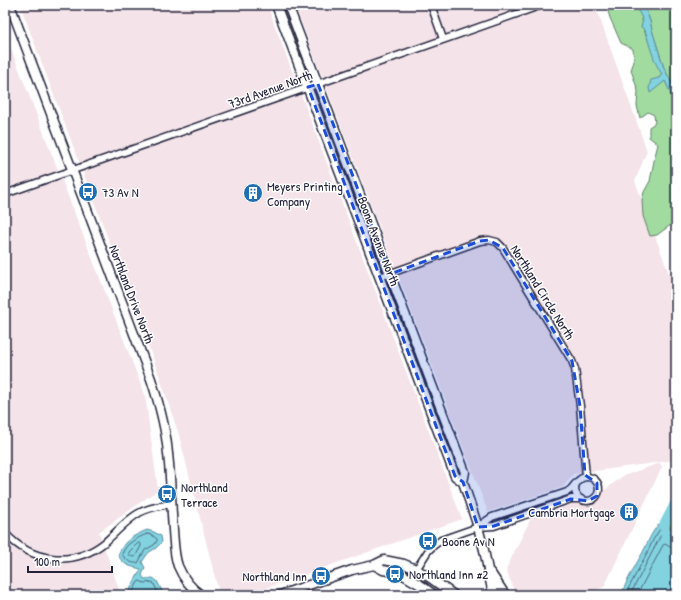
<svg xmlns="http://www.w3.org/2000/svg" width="681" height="600" viewBox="0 0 681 600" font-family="'Patrick Hand',sans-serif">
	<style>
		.built { fill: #f4e3e9 }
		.green { fill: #a1dba0; stroke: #627e6e }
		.water { fill: #83d2e0; stroke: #5c8c9e }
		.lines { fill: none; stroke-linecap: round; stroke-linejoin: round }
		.shore { stroke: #49687d; stroke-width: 1 }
		.river { stroke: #83d2e0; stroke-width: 10 }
		.minor-casing { stroke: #22223b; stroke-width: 9 }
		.tertiary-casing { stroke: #22223b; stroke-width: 11 }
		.motorway-casing { stroke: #22223b; stroke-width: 15 }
		.minor { stroke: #fff; stroke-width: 6 }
		.tertiary { stroke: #fff; stroke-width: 8 }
		.motorway { stroke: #fff; stroke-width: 12 }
		.marked { fill: #1d4ed8; fill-opacity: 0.2; stroke: #1d4ed8; stroke-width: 3; stroke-dasharray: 8 5; stroke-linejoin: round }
		.labels { text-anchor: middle; stroke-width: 3; stroke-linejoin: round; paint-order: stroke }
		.street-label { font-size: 13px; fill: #22223b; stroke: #fff }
		.poi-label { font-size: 13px; fill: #22223b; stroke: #fff; text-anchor: start }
	</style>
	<rect width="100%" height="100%" fill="#fff"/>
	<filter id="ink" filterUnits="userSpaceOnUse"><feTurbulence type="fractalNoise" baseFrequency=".025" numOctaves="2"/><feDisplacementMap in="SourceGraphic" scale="8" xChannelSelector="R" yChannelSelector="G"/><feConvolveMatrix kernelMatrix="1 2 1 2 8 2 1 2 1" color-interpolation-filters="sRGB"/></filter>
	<g filter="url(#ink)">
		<path class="built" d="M20,5H267L462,519L246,595H226L219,593L179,435L157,369Z
			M295,5H595L647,151L635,181L676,293V460L573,474L563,487L488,512Z
			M5,33L145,395L158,490L99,532L121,595H5Z
			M660,463L662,467L604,587L582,595H516L506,569L530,520L542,512L569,503L574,502L586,505L593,504L597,501L602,492L623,476Z"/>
		<path class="green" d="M606,5H619L624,9L627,5H635L641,15L644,30L662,74L659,78L650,92L665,81C670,90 672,99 676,108V223L672,224L657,235L650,236L643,216L642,200L644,192L650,181L655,156L658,144L649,137V127L655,123L654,115L648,112L640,118L637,106L638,91L631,70L634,61L633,49L621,43L610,18Z
			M644,5H676V91L664,68L652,30L650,21Z
			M676,511V534L670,527L669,521L674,516Z"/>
		<path class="water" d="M635,5H644L650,21L652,30L664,68L676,91V108C672,99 670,90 665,81L650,93L649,88L651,80L659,78L662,74C654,64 649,43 645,30L641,27L643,20Z
			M659,524C667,525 671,528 676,534V595H621C627,580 635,566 643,552C648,542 651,533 659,524Z
			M147,530L154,532L161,536L162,542L156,548L148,553L142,562L145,568L142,575L144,579L153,578L157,581L164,595H127L141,569C129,566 124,566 118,555C124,540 133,536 147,530Z"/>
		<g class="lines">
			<path class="shore" d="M147,534L152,535L157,539V541L154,545L145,550L138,563C132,564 125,560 122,554C126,543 137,538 147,534Z
				M139,543L141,544V546L135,557H133L129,555V552L135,546Z
				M131,595L138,582L140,581L144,583L153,582L159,595
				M625,595L648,551L653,540L660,529C667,527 669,536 676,536
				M630,595L661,535L664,534L670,540L676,541
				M637,595L663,545L665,544L670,547H676"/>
			<path class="river" d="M666,538L664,525L676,502"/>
			<g class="minor-casing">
				<path id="minor" d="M431,5L443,39
					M5,194L542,5
					M380,277L480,241L489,240L497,242L503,248L572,361L575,369L580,406L586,477
					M575 489a12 12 0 1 1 24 0a12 12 0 1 1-24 0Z
					M479,526L492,517L567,492L571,489L575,484
					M5,533C32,563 73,567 104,543C116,533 126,520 139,513C149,507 160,506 171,504
					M410,579L428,551L432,547L441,540L478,527L494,526L571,499H581"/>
			</g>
			<g class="tertiary-casing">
				<path id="tertiary" d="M10,5L151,379C159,403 166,428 168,454C171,479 171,505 173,530C174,542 174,555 178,566C183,578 191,588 201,595
					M276,5L455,476L463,482
					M288,5L465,472L463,482L478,527L484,550L493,595
					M374,565L383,570L400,573L422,586L434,595
					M280,595L352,570L374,565L384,560L404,564L416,569L429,577L454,595"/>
			</g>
			<g class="motorway-casing">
				<path id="motorway" d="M489,574L503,595"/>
			</g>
			<use href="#minor" class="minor"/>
			<use href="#tertiary" class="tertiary"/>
			<use href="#motorway" class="motorway"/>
		</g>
	</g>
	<path class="marked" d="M318,84L390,274L480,241L489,240L503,248L572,361L580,406L585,475L597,483V496L588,501L571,499L494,526L478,527L463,482L455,476L308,87Z"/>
	<defs>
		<g id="bus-disc" transform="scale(1)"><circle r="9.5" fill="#1f6fb2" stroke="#fff"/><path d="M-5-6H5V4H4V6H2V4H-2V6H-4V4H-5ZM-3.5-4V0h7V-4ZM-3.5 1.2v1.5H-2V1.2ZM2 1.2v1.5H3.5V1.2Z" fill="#fff"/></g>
		<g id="building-disc" transform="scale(1)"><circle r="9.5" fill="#1f6fb2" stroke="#fff"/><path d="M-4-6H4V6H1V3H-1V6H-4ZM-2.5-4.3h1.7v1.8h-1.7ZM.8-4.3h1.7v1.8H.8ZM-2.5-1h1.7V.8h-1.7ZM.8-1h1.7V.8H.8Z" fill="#fff"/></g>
	</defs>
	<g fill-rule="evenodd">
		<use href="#bus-disc" x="88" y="192"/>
		<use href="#building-disc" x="253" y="193"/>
		<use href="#bus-disc" x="167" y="494"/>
		<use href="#building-disc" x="629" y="512"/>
		<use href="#bus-disc" x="428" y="541"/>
		<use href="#bus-disc" x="395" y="574"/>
		<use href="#bus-disc" x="321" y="576"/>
	</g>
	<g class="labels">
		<g class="street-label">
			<text transform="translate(270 89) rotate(-20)" y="5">73rd Avenue North</text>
			<text transform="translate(379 241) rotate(69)" y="5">Boone Avenue North</text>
			<text transform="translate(543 292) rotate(58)" y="5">Northland Circle North</text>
			<text transform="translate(132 294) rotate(69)" y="5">Northland Drive North</text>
		</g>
		<g class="poi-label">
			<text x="267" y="191">Meyers Printing<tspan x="267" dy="15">Company</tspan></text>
			<text x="102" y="197">73 Av N</text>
			<text x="181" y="492">Northland<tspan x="181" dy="15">Terrace</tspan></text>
			<text x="615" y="517" text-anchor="end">Cambria Mortgage</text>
			<text x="442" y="546">Boone Av N</text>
			<text x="409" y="579">Northland Inn #2</text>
			<text x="307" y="581" text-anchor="end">Northland Inn</text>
		</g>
	</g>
	<rect width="681" height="600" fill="none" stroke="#fff" stroke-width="20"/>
	<rect x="10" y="10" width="661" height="580" fill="none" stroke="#22223b" stroke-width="1.5" filter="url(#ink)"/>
	<path d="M28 566v6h84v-6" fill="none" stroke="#22223b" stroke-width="2"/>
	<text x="34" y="566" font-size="12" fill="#22223b" stroke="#ffffff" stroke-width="3" paint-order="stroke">100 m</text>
</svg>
